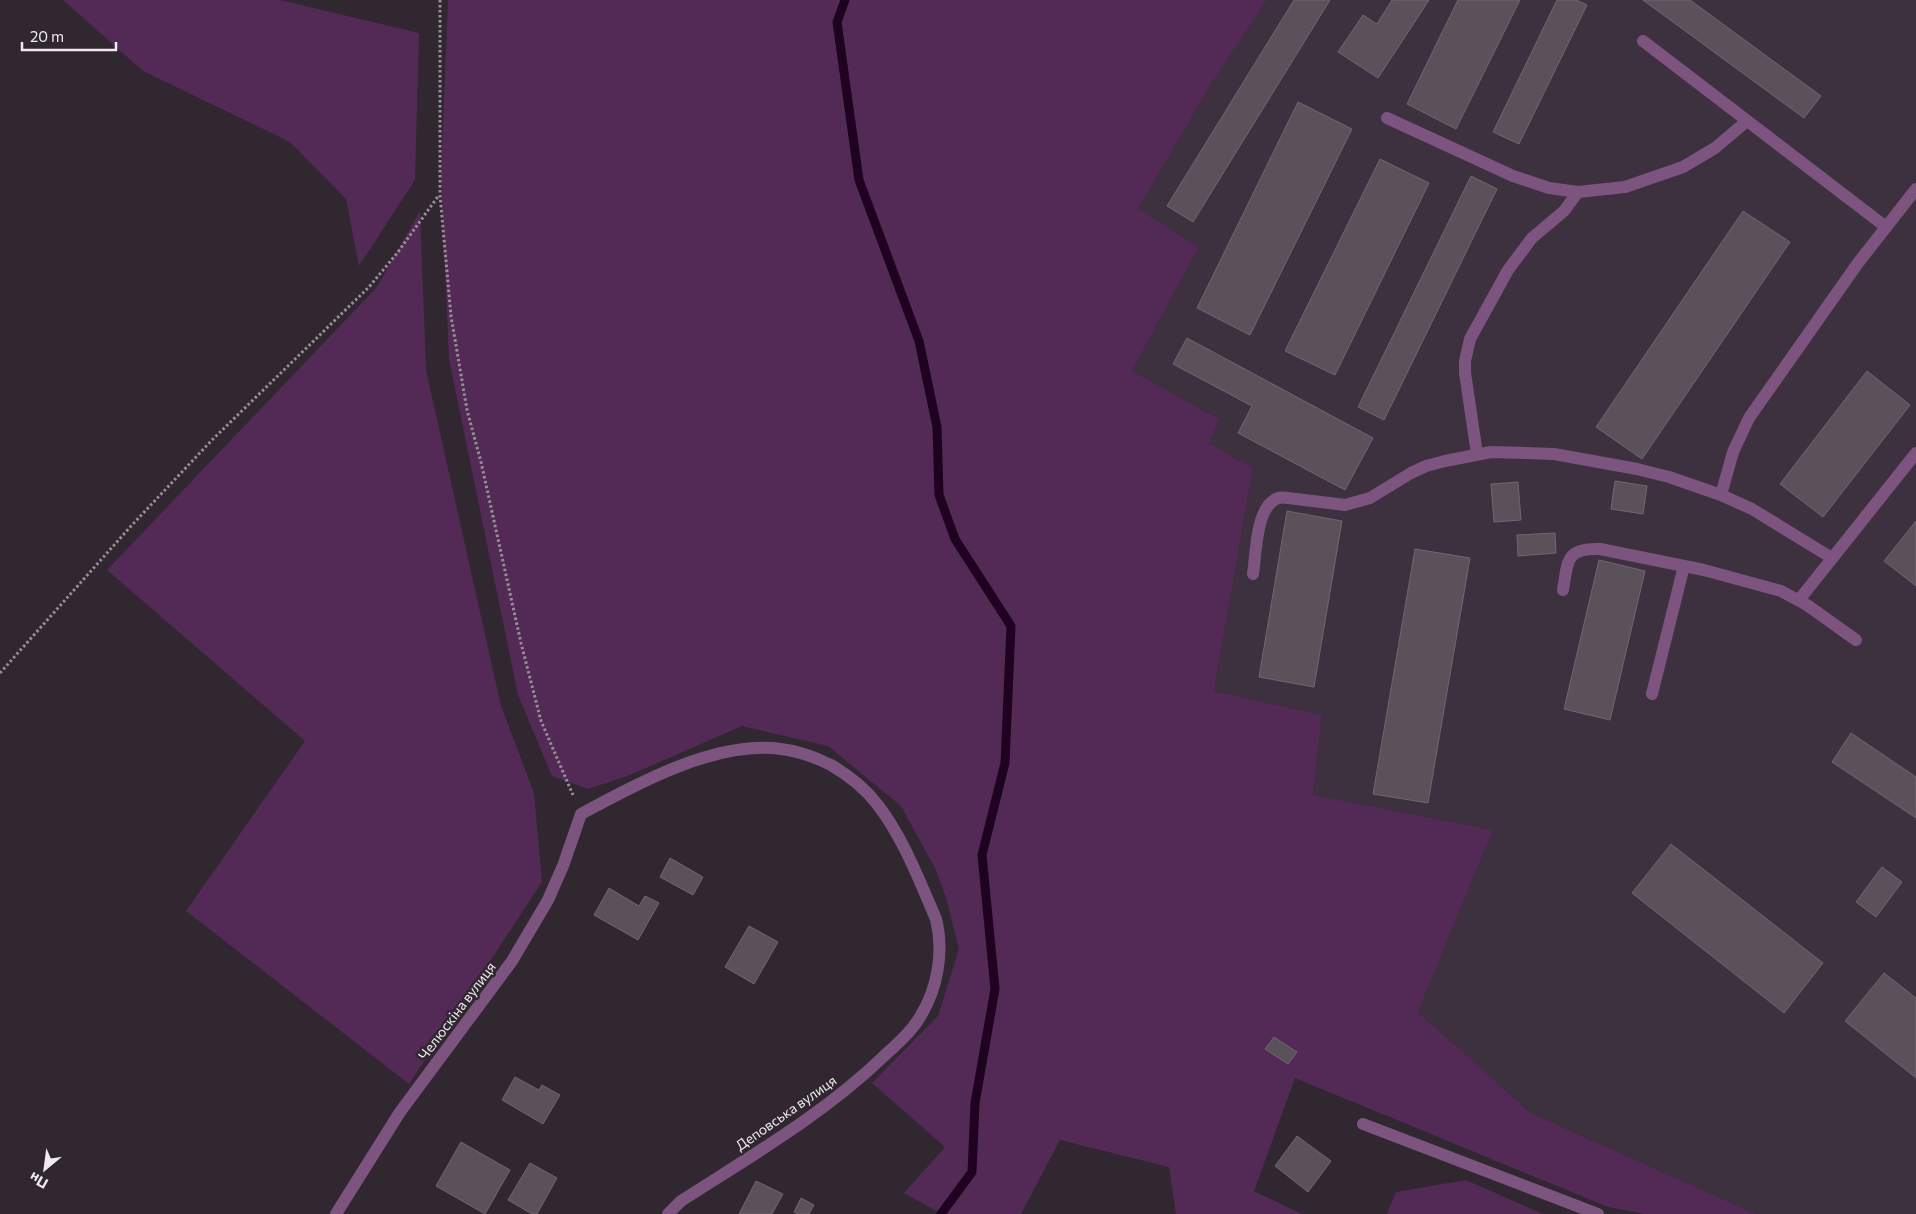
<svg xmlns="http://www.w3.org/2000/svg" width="1916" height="1214" viewBox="0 0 1916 1214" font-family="Commissioner,sans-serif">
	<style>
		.built { fill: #3e313f }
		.green { fill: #532a55 }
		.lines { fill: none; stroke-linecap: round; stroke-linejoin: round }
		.stream { stroke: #1f0221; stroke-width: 9 }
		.building { fill: #5b515b; stroke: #706670 }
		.path { stroke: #968f96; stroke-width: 3; stroke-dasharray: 2.5 2.5; stroke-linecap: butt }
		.service { stroke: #7d547f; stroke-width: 12 }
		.minor { stroke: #7d547f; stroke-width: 12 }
		.labels { text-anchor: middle; stroke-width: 5; stroke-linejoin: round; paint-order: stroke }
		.street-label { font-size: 14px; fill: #f1ebf1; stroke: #302731 }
	</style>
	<rect width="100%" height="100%" fill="#302731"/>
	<path class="built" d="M1267,0H1916V1214H1756L1531,1113L1418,1012L1493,830L1313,795L1322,715L1214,691L1253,468L1209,443L1220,419L1132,371L1199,247L1138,209L1210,86Z"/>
	<path class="green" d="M63,0H280L419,33L415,180L359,266L346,199L290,142L143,71Z
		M448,0H1267L1210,86L1138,209L1199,247L1132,371L1220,419L1209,443L1253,468L1214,691L1322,715L1313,795L1493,830L1418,1012L1531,1113L1756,1214H1645L1608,1207L1295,1078L1254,1191L1302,1214H1176L1169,1167L1060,1140L1021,1214H942L904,1193L945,1147L872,1083L938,1016L959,949L946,898L936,870L901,806L828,746L742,726L630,775L588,789L552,776L518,695L449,359L441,174Z
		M420,211L426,370L501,706L534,793L542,882L409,1084L186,911L305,741L107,570L377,287Z
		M1466,1180L1543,1214H1387L1396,1192Z"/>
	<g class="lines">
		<path class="stream" d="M845,0L837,22L859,180L919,341L937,427L939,495L955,539L1011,626L1005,763L982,855L995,989L975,1103L972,1172L941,1214"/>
	</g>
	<path class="building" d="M1294,0H1330L1193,222L1167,206Z
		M1392,0H1429L1378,78L1338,52L1363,15L1377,24Z
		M1458,0H1520L1456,129L1407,104Z
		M1557,0H1576L1587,5L1519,144L1493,132Z
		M1643,0H1690L1821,96L1804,118Z
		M1298,102L1352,129L1250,335L1197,308Z
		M1380,159L1429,183L1335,375L1285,351Z
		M1471,176L1497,189L1384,420L1358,407Z
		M1743,211L1790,242L1642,459L1596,427Z
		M1187,338L1373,438L1345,490L1238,433L1252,406L1173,364Z
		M1867,371L1910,405L1823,517L1780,484Z
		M1615,481L1647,486L1643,514L1611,509Z
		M1518,482L1521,520L1494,522L1491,484Z
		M1287,511L1342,521L1314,687L1259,677Z
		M1916,521V586L1884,561Z
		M1555,533L1556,553L1518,556L1517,535Z
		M1415,549L1470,558L1428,803L1373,794Z
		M1599,560L1645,571L1610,720L1564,709Z
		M1851,733L1916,777V818L1832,762Z
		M1671,844L1823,963L1784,1013L1632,893Z
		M670,858L703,877L693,895L660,877Z
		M1882,867L1902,882L1876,917L1856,902Z
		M609,888L639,906L645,896L659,903L638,940L594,915Z
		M749,926L778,942L754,984L725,967Z
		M1884,973L1916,998V1078L1845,1021Z
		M1274,1037L1297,1052L1288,1064L1265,1049Z
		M515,1077L539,1090L542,1085L560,1095L543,1124L502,1100Z
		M1297,1136L1331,1161L1308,1192L1275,1166Z
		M461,1142L510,1170L485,1214L436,1186Z
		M530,1163L557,1178L537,1214H532L508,1200Z
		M756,1181L783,1194L772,1214H739Z
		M801,1198L814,1205L809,1214H798L794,1212Z"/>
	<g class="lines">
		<path class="path" d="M440,0V195L451,316L467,410L481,462L521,643L541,721L573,795
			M0,673L132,525L212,440L369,287L398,252L439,195"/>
		<path class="service" d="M1643,41L1886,227
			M1387,118L1513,176L1549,188L1578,192L1625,187L1683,167L1715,148L1747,121
			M1477,454L1465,373V361L1470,339L1508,270L1532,238L1564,211L1578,192
			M1721,495L1733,452L1749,418L1858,263L1916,189
			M1253,574C1256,554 1256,513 1273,501C1277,497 1282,497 1288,498L1345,505L1370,498L1411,473L1426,466L1445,461L1491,452L1554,454L1637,469L1669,477L1721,495L1752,509L1832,558
			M1563,590C1568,561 1565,548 1600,549L1704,570L1781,591L1807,605L1856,640
			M1799,600L1916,453
			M1652,694L1684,566
			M1363,1124L1598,1214"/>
		<path class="minor" d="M336,1214L400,1112L512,961L548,900L563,866L581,814C636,784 716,740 781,749C799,751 815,757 831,765C848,775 865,788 877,804C903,837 919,880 936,919C944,951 938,988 920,1017C911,1032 897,1044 884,1056C824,1114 751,1156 681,1201L668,1214"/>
	</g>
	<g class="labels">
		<g class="street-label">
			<text transform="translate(457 1011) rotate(-53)" y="5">Челюскіна вулиця</text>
			<text transform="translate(786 1113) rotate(-35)" y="5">Деповська вулиця</text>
		</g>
	</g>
	<g transform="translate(45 1169) rotate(209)" stroke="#302731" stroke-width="4" paint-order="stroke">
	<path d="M0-4L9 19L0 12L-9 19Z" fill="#f1ebf1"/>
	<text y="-8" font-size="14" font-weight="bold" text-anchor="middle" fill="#f1ebf1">Пн</text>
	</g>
	<path d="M22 42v8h94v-8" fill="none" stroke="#f1ebf1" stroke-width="2.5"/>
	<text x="30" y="42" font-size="15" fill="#f1ebf1" stroke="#302731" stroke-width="4" paint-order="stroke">20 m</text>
</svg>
